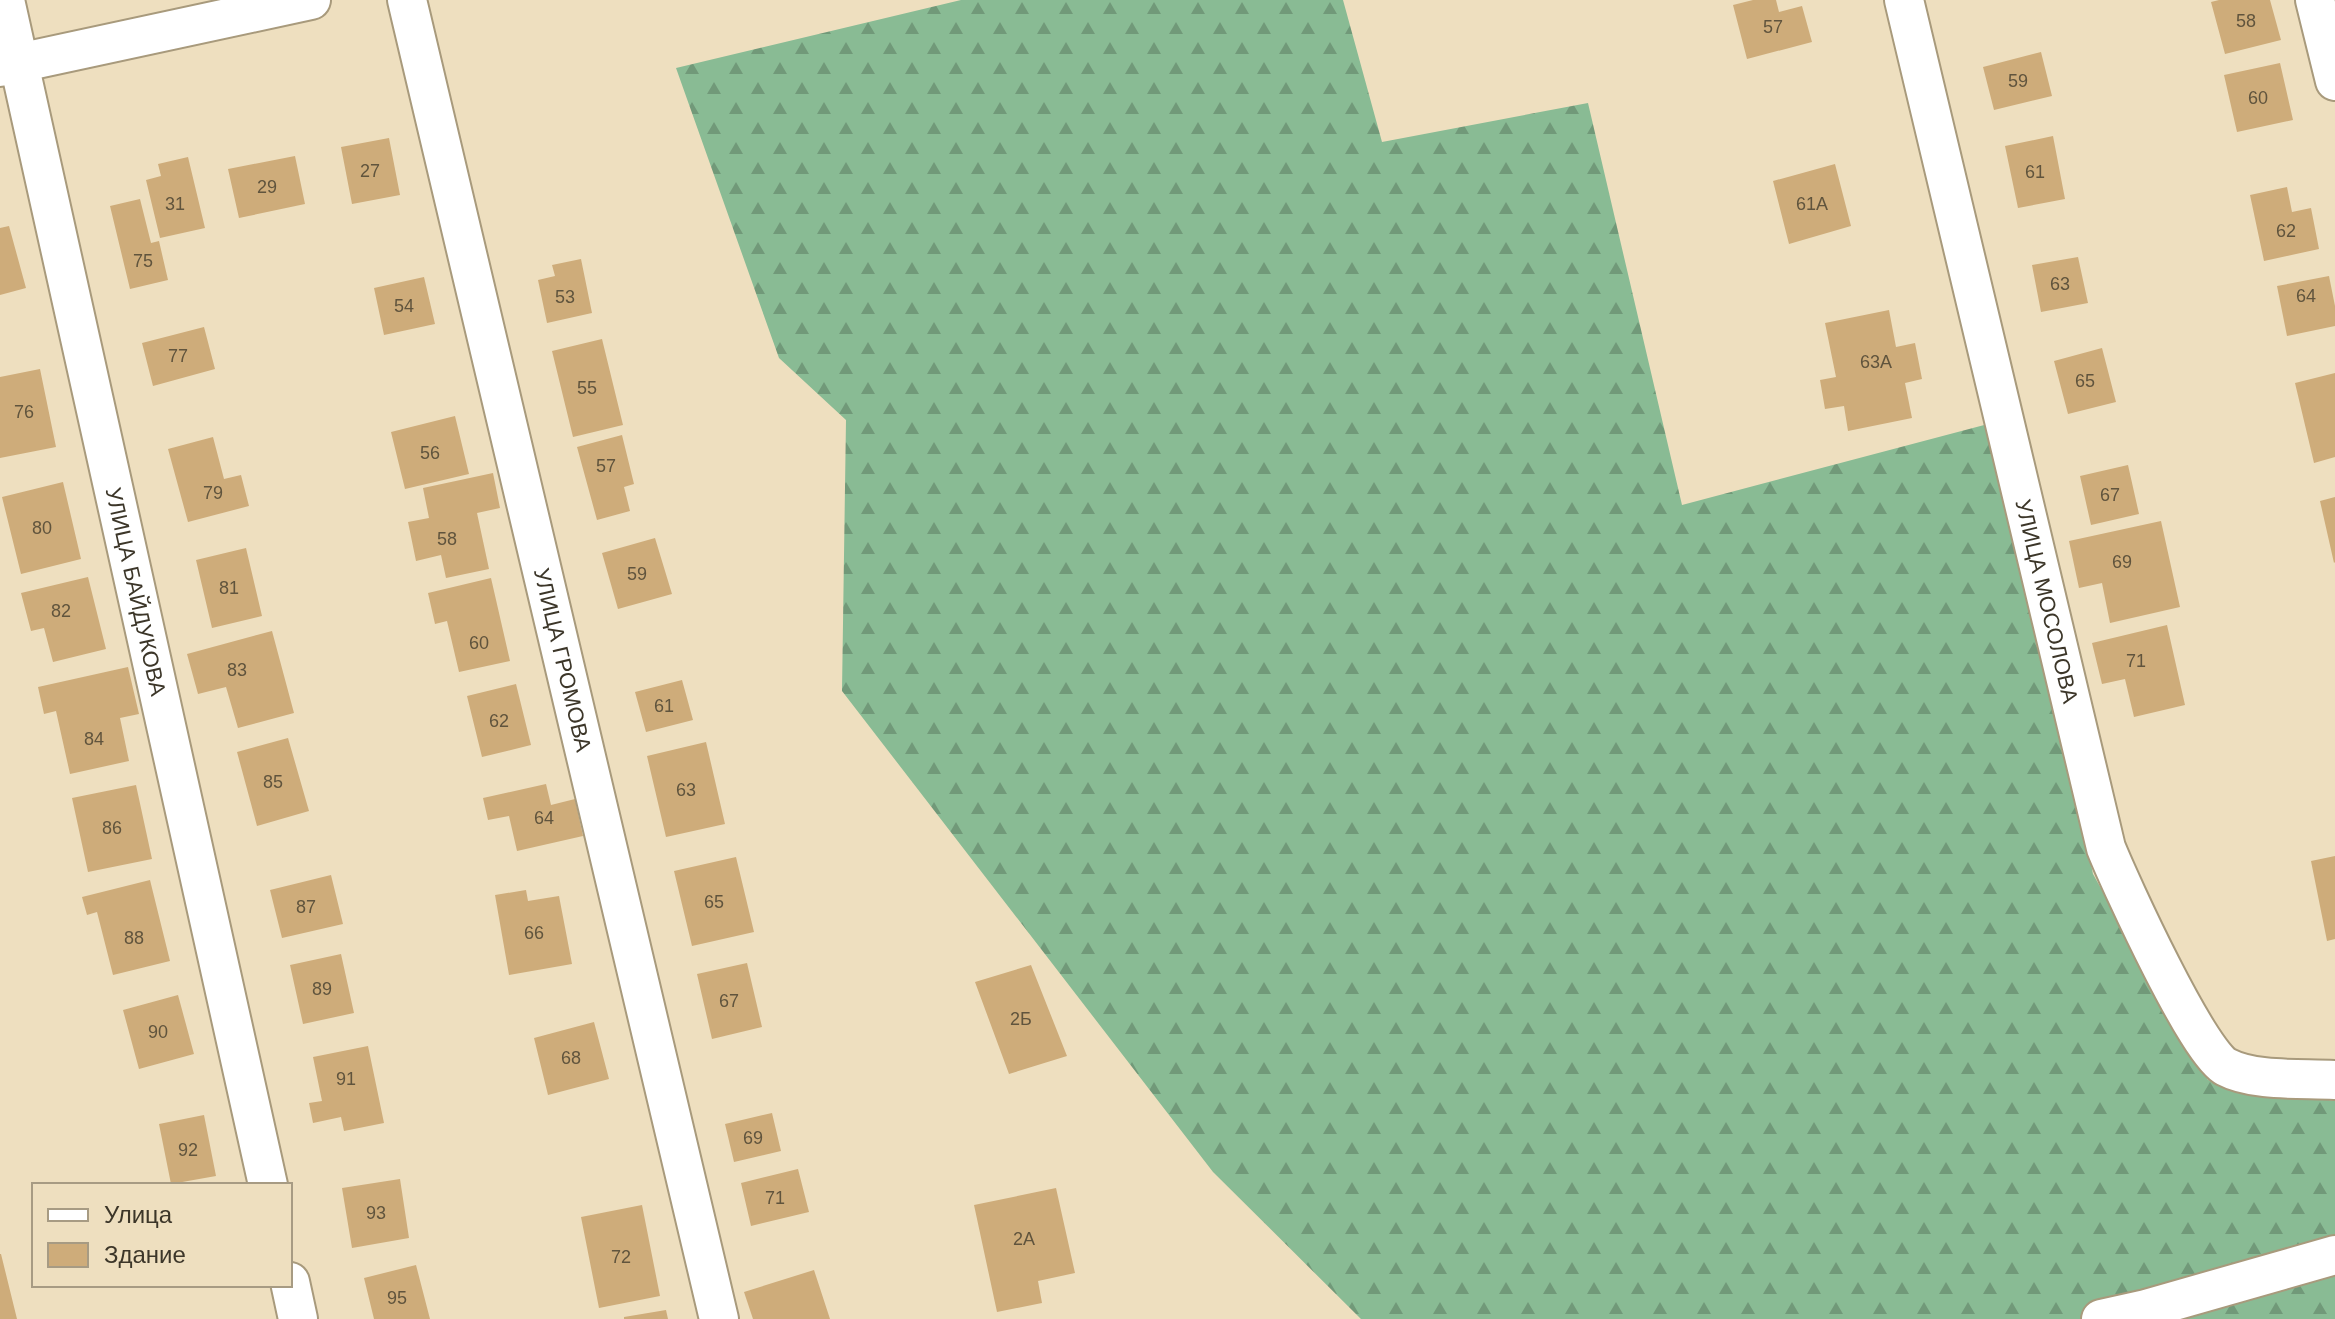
<svg xmlns="http://www.w3.org/2000/svg" width="2335" height="1319" viewBox="0 0 2335 1319" font-family="Arial,sans-serif">
	<style>
		.forest { fill: url(#forest-firs) }
		.building { fill: #ceac7a }
		.lines { fill: none; stroke-linecap: round; stroke-linejoin: round }
		.minor-casing { stroke: #a89a7c; stroke-width: 42 }
		.minor { stroke: #fff; stroke-width: 38 }
		.labels { text-anchor: middle; stroke-width: 6; stroke-linejoin: round; paint-order: stroke }
		.number-label { font-size: 18px; fill: #60543d }
		.street-label { font-size: 22px; fill: #3c3629; stroke: #eedfbf }
	</style>
	<defs>
		<pattern id="forest-firs" width="22" height="20" patternUnits="userSpaceOnUse" patternTransform="scale(2)"><rect width="22" height="20" fill="#89bb94"/><path d="M5 1l3.5 6h-7zM16 11l3.5 6h-7z" fill="#719979"/></pattern>
	</defs>
	<rect width="100%" height="100%" fill="#eedfbf"/>
	<path class="forest" d="M961,0H1343L1382,142L1588,103L1682,505L1988,424L2067,744L2093,874L2208,1080L2335,1101V1319H1361L1213,1172L842,691L846,420L779,358L676,68Z"/>
	<path class="building" d="M1753,0H1776L1779,12L1802,6L1812,42L1747,59L1733,5Z
		M2219,0H2270L2281,40L2225,54L2211,2Z
		M2041,52L2052,96L1994,110L1983,67Z
		M2280,63L2293,120L2237,132L2224,75Z
		M2053,136L2065,199L2018,208L2005,146Z
		M389,138L400,195L352,204L341,147Z
		M295,156L305,204L239,218L228,169Z
		M188,157L205,228L160,238L146,180L161,176L158,164Z
		M1835,164L1851,226L1789,244L1773,181Z
		M2287,187L2292,212L2311,208L2319,249L2264,261L2250,195Z
		M140,199L151,243L159,241L168,280L130,289L110,206Z
		M9,226L26,288L0,295V228Z
		M2078,257L2088,303L2041,312L2032,265Z
		M581,259L592,313L547,323L538,280L555,276L552,265Z
		M2329,276L2335,306V326L2287,336L2277,286Z
		M424,277L435,324L384,335L374,288Z
		M1889,310L1896,347L1915,343L1922,379L1905,383L1912,418L1848,431L1844,406L1825,409L1820,380L1836,377L1825,323Z
		M204,327L215,369L153,386L142,343Z
		M602,339L623,425L573,437L552,351Z
		M2102,348L2116,402L2068,414L2054,361Z
		M40,369L56,447L0,458V377Z
		M2335,373V457L2314,463L2295,383Z
		M455,416L469,474L405,489L391,432Z
		M622,435L634,484L624,487L630,511L597,520L577,447Z
		M213,437L224,479L241,475L249,506L188,522L168,449Z
		M2128,465L2139,514L2091,525L2080,476Z
		M493,473L500,508L477,513L489,569L446,578L441,555L416,561L408,522L429,518L423,488Z
		M63,482L81,559L21,574L2,497Z
		M2335,497V562L2334,563L2320,501Z
		M2161,521L2180,607L2110,623L2102,583L2079,588L2069,541Z
		M655,538L672,594L618,609L602,553Z
		M246,548L262,616L212,628L196,560Z
		M88,577L106,649L53,662L44,628L31,631L21,593Z
		M491,578L510,661L459,672L447,621L435,624L428,593Z
		M2167,625L2185,705L2134,717L2125,679L2102,684L2092,643Z
		M272,631L294,713L238,728L226,687L198,694L187,654Z
		M128,667L139,714L120,718L129,761L70,774L56,711L44,714L38,687Z
		M682,680L693,720L646,732L635,692Z
		M516,684L531,745L482,757L467,696Z
		M288,738L309,811L257,826L237,752Z
		M706,742L725,824L666,837L647,756Z
		M546,784L551,805L575,799L583,836L517,851L509,816L488,820L483,798Z
		M136,785L152,859L88,872L72,798Z
		M2335,856V939L2327,941L2311,861Z
		M736,857L754,932L692,946L674,871Z
		M331,875L343,924L282,938L270,890Z
		M150,880L170,961L113,975L97,912L87,915L82,897Z
		M526,890L528,901L559,896L572,964L509,975L495,895Z
		M341,954L354,1013L303,1024L290,965Z
		M747,963L762,1027L712,1039L697,974Z
		M1031,965L1067,1056L1009,1074L975,982Z
		M178,995L194,1054L139,1069L123,1010Z
		M594,1022L609,1079L548,1095L534,1038Z
		M368,1046L384,1123L344,1131L341,1117L313,1123L309,1103L322,1101L313,1057Z
		M772,1113L781,1151L734,1162L725,1124Z
		M204,1115L216,1176L171,1184L159,1124Z
		M798,1169L809,1212L751,1226L741,1183Z
		M400,1179L409,1238L352,1248L342,1188Z
		M1056,1188L1075,1273L1038,1281L1042,1303L997,1312L974,1205Z
		M642,1205L660,1296L599,1308L581,1217Z
		M0,1254H1L17,1319H0Z
		M416,1265L430,1319H374L364,1278Z
		M814,1270L830,1319H753L744,1292Z
		M666,1310L668,1319H624V1317Z"/>
	<g class="lines">
		<g class="minor-casing">
			<g id="minor">
				<path id="s1" d="M5,0L268,1185"/>
				<path id="s2" d="M407,0L719,1319"/>
				<path id="s3" d="M1904,0L2106,848C2121,885 2198,1053 2226,1067C2254,1082 2303,1078 2335,1080"/>
				<path d="M2315,0L2335,81"/>
				<path d="M0,67L311,0"/>
				<path d="M290,1282L298,1319"/>
				<path d="M2101,1319L2146,1309L2335,1255"/>
			</g>
		</g>
		<use href="#minor" class="minor"/>
	</g>
	<g class="labels">
		<g class="number-label">
			<text x="2246" y="27">58</text>
			<text x="1773" y="33">57</text>
			<text x="2018" y="87">59</text>
			<text x="2258" y="104">60</text>
			<text x="370" y="177">27</text>
			<text x="2035" y="178">61</text>
			<text x="267" y="193">29</text>
			<text x="175" y="210">31</text>
			<text x="1812" y="210">61А</text>
			<text x="2286" y="237">62</text>
			<text x="143" y="267">75</text>
			<text x="2060" y="290">63</text>
			<text x="2306" y="302">64</text>
			<text x="565" y="303">53</text>
			<text x="404" y="312">54</text>
			<text x="178" y="362">77</text>
			<text x="1876" y="368">63А</text>
			<text x="2085" y="387">65</text>
			<text x="587" y="394">55</text>
			<text x="24" y="418">76</text>
			<text x="430" y="459">56</text>
			<text x="606" y="472">57</text>
			<text x="213" y="499">79</text>
			<text x="2110" y="501">67</text>
			<text x="42" y="534">80</text>
			<text x="447" y="545">58</text>
			<text x="2122" y="568">69</text>
			<text x="637" y="580">59</text>
			<text x="229" y="594">81</text>
			<text x="61" y="617">82</text>
			<text x="479" y="649">60</text>
			<text x="2136" y="667">71</text>
			<text x="237" y="676">83</text>
			<text x="664" y="712">61</text>
			<text x="499" y="727">62</text>
			<text x="94" y="745">84</text>
			<text x="273" y="788">85</text>
			<text x="686" y="796">63</text>
			<text x="544" y="824">64</text>
			<text x="112" y="834">86</text>
			<text x="714" y="908">65</text>
			<text x="306" y="913">87</text>
			<text x="534" y="939">66</text>
			<text x="134" y="944">88</text>
			<text x="322" y="995">89</text>
			<text x="729" y="1007">67</text>
			<text x="1021" y="1025">2Б</text>
			<text x="158" y="1038">90</text>
			<text x="571" y="1064">68</text>
			<text x="346" y="1085">91</text>
			<text x="753" y="1144">69</text>
			<text x="188" y="1156">92</text>
			<text x="775" y="1204">71</text>
			<text x="376" y="1219">93</text>
			<text x="1024" y="1245">2А</text>
			<text x="621" y="1263">72</text>
			<text x="397" y="1304">95</text>
		</g>
		<g class="street-label">
			<text dy="8" stroke="none"><textPath href="#s1" startOffset="606">УЛИЦА БАЙДУКОВА</textPath></text>
			<text dy="8" stroke="none"><textPath href="#s3" startOffset="618">УЛИЦА МОСОЛОВА</textPath></text>
			<text dy="8" stroke="none"><textPath href="#s2" startOffset="678">УЛИЦА ГРОМОВА</textPath></text>
		</g>
	</g>
	<rect x="32" y="1183" width="260" height="104" fill="#eedfbf" stroke="#a79b83" stroke-width="2"/>
	<rect x="48" y="1209" width="40" height="12" fill="#ffffff" stroke="#a79b83" stroke-width="2"/>
	<text x="104" y="1223" font-size="24" fill="#3c3629">Улица</text>
	<rect x="48" y="1243" width="40" height="24" fill="#ceac7a" stroke="#a79b83" stroke-width="2"/>
	<text x="104" y="1263" font-size="24" fill="#3c3629">Здание</text>
</svg>
